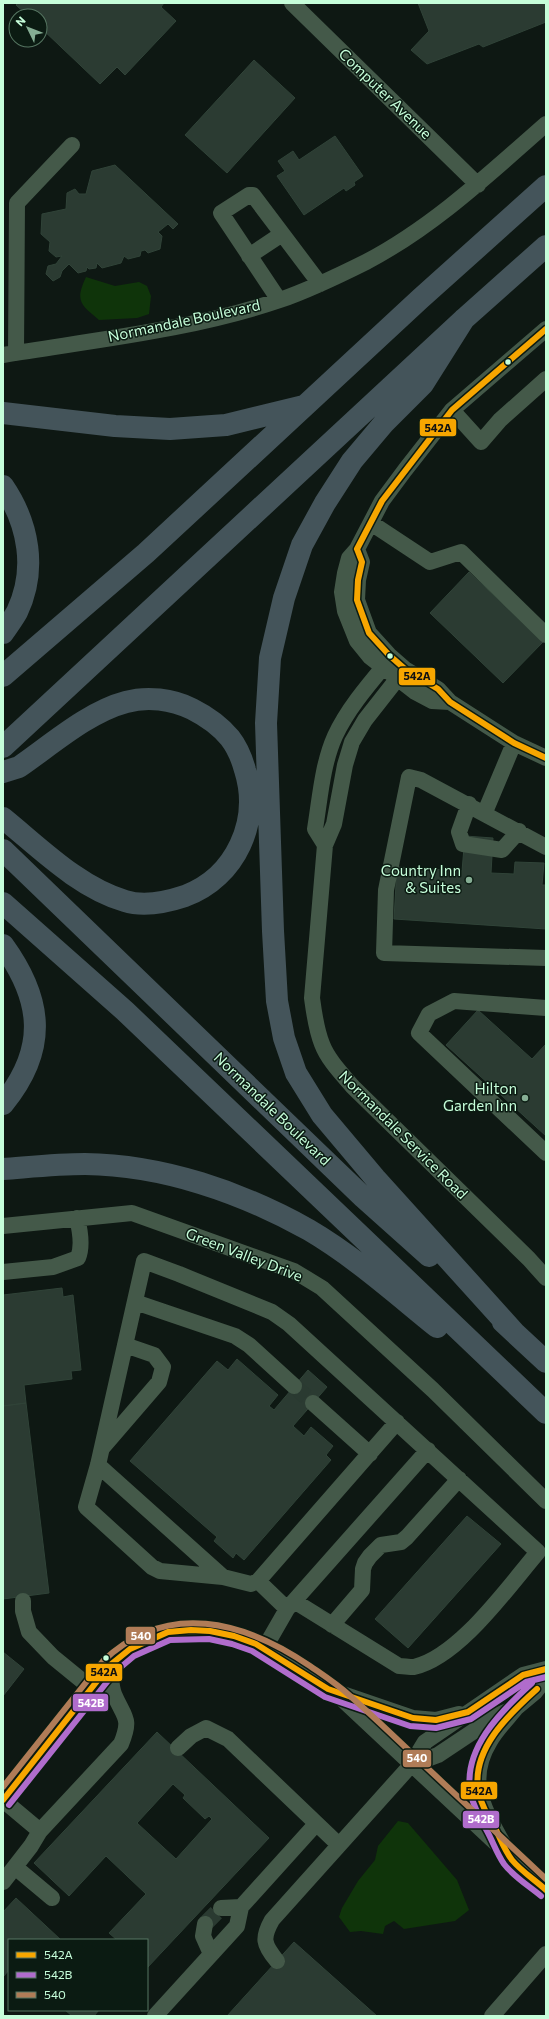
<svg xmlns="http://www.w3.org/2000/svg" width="549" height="2019" viewBox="0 0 549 2019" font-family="Commissioner,sans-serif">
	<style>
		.water { fill: #0f340a }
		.building { fill: #2b3b32; stroke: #304338; fill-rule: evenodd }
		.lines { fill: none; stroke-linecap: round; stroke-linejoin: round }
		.minor-tunnel { stroke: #2a3a31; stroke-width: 16; stroke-dasharray: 16 8; stroke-linecap: butt }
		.minor { stroke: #445949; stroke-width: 16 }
		.highway { stroke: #44545a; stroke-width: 22 }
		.bus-1-casing { stroke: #0b1b12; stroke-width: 9 }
		.bus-2-casing { stroke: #0b1b12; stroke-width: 9 }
		.bus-3-casing { stroke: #0b1b12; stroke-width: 9 }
		.bus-1 { stroke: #f7a600; stroke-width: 6 }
		.bus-2 { stroke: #b06ccc; stroke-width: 6 }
		.bus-3 { stroke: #b07c57; stroke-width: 6 }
		.bus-dot { fill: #c6feda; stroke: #0b1b12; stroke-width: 1.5 }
		.poi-dot { fill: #86ae94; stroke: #0b1b12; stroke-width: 1.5 }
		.labels { text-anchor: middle; stroke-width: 3; stroke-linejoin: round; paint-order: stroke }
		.street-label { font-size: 15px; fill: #c6feda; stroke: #0b1b12 }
		.poi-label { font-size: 15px; fill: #c6feda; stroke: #0b1b12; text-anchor: end }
		.line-badge { stroke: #0b1b12; stroke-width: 1.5 }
		.badge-label { font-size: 11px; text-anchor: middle; font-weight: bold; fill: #fff }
		.pale-badge-label { font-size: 11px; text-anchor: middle; font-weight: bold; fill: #111 }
	</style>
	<rect width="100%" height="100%" fill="#0e1813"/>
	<path class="water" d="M86,277L115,286L139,282L147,286L151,296L149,314L137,318L99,320C80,304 75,301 86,277Z
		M398,1821L408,1823L457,1880L469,1910L455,1921L404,1929L394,1921L385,1926L383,1934L361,1931L350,1932L339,1917L342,1908L358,1881L375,1860L378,1846Z"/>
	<path class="building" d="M18,3H164L161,7L176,21L125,75L117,67L100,84L40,27V16H28L16,5Z
		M418,3H546V22L483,47L479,44L427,64L411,50L429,31Z
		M254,60L295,98L227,173L185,135Z
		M335,136L363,176L354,182L355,185L346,191L344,188L304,215L277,176L285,171L278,161L293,151L299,160Z
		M115,165L178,224L173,229L168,224L158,232L162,236L160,249L148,253L145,250L141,251L140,256L128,259L124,256L121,263L102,268L97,263L96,268L89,269L87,267L86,271L78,273L69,264L62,271L60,277L53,281L46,274L48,266L56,264L62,256L56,257L49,251L50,242L41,234L42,214L66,209L67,193L75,189L79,194H86L92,171Z
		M469,572L543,642L503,683L430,613Z
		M465,836L493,838L491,873L514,874L515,862L544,863L542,885H546V929L394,919L397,867L462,871Z
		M478,1010L532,1059L546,1044V1136L446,1045Z
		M62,1288L63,1297L73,1295L81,1370L71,1371L72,1379L24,1385L26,1403L3,1406V1295Z
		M237,1359L278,1395L269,1406L274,1410L308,1370L327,1387L293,1426L304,1436L311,1427L333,1446L326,1455L331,1460L244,1560L236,1553L233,1558L214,1541L217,1537L130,1461L217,1361L228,1370Z
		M26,1403L49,1593L3,1599V1406Z
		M467,1516L501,1544L408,1648L375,1619Z
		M3,1652L24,1669L3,1696Z
		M157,1732L269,1838L147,1968V1940H117L109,1933L146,1894L106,1856L69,1896L34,1863ZM173,1784L185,1795L183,1798L205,1819L209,1816L212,1819L176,1859L137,1823Z
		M16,1898L61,1940H9V1970L3,1977V1912Z
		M294,1942L377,2016H227Z
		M65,2010H99L94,2016H72Z"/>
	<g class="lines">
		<path class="minor-tunnel" d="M294,1386L313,1403
			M205,1924L221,1908"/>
		<path class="minor" d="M292,3L478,185
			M249,256L282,234
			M279,300L221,213L249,195H253L320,284
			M16,353L17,203L72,145
			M3,355C94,340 192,330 280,300C309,290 338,276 366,262C433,227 489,174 546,124
			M452,410L481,442L500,420L546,379
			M371,523L430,562L461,552L546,635
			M357,549L362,562L358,580L357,600L369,633L389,655L405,669L438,689L450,702L514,743L546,758
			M405,669L365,720L352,742L345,765L334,824L325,845L312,998C314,1013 316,1029 322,1044C328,1060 342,1074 353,1087L529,1259L546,1278
			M450,702L432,701L415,692L370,657L357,641L345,611L342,592L345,573L349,558L357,549L382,501L405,470L452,410L546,329
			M469,804L459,832L463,844L502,850L519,831
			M485,812L514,743
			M325,845L315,829C320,799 322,765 335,736C348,708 370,683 390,659
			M546,847L421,780L409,777L386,890L384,953L546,958
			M546,1008L454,1001L429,1014L419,1033L546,1153
			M3,1226L132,1213L294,1271L322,1288L433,1390L546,1501
			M3,1272L53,1267L78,1258C83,1246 80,1230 77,1218
			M135,1302L235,1336L249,1345L294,1386
			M313,1403L370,1454
			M103,1447L159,1382L163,1367L154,1355L125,1345
			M98,1465L223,1577
			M258,1581L287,1609
			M23,1601V1611L29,1632L53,1657L91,1688
			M294,1601L399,1666C403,1666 409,1667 414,1667C459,1657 508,1587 538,1552L289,1324L272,1312L179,1274L144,1261L98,1465L86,1507L152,1567L160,1571L223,1577L251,1584L258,1581L397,1422
			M332,1625L362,1590L363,1569L365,1563L370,1556L381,1545L401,1542L407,1537L459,1479
			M264,1649L287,1609L428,1450
			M337,1692L413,1718L436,1720L459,1714
			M178,1748L191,1736L206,1728L228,1739L339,1845
			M411,1765L438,1755L498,1715L517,1707L535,1692L546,1678
			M3,1800L109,1666C116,1660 123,1653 130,1649C205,1601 283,1654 343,1700L546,1890
			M3,1800L40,1831L121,1744C132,1717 124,1718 114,1694C111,1686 111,1675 109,1666
			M505,1847C485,1810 465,1782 490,1741C497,1729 508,1718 517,1707
			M15,1867L52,1898
			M3,1882L31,1846L40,1831
			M221,1908L241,1907
			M205,1924L203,1936L211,1954
			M277,1961C263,1944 262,1938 272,1920L411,1765L425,1742L523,1675L546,1669
			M155,2016L237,1926L241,1907L316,1824
			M492,2016L546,1954"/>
		<path class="highway" d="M464,319L423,384L384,423L352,461L325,503L302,545L284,598L270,658L266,723L273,931L277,1001L284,1038L296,1073L322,1115L375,1178L514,1332
			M3,413L115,426L170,429L226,425L304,406
			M3,486C29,524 37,570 17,612C13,619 8,626 3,633
			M3,676L146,553L420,299L546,186
			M3,747L464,319L546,246
			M3,772L19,767C51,745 88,712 126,702C147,696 172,699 192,709C206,716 220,726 230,738C237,747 242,759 245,770C261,821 236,877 185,896C167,902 144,907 125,901C78,887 40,848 3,818
			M3,850L363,1197L429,1256
			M3,903L125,1011L546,1413
			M3,945C43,1000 48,1049 3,1104
			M3,1169C30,1167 58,1164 85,1164C163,1165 241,1192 309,1230C355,1257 396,1294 437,1327
			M503,1322L546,1362"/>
		<g class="bus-1-casing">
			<path id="bus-1" d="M357,549L362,562L358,580L357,600L369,633L389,655L405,669L438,689L450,702L514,743L546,758
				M357,549L382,501L452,410L546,329
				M537,1689C509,1714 469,1751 479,1794C482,1805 487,1815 493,1824C499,1835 504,1850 512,1860C521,1871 535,1880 546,1890
				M3,1800L109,1666L130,1649L168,1632L191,1630L210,1631L234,1636L256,1644L328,1689L413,1718L436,1720L468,1712L523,1675L546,1669"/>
		</g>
		<g class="bus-2-casing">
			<path id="bus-2" d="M532,1683C501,1711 461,1750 471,1795C474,1808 481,1820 487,1831C493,1842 497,1854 504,1864C513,1876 529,1886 541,1896
				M9,1805L115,1672L134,1656L170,1640L209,1639L232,1644L252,1651L325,1697L410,1726L436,1728L471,1719L526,1682L546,1677"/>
		</g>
		<g class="bus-3-casing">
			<path id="bus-3" d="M3,1787L103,1661C167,1600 244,1621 310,1666C323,1675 337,1684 349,1695C374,1717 398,1740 422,1763C463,1802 505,1840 546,1879"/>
		</g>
		<use href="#bus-1" class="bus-1"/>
		<use href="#bus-2" class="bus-2"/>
		<use href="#bus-3" class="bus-3"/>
	</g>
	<g class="bus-dot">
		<circle cx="508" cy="362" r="3.5"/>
		<circle cx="390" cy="656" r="3.5"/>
		<circle cx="106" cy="1658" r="3.5"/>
	</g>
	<g class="poi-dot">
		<circle cx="469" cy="880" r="4"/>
		<circle cx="525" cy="1098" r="4"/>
	</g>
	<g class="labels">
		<g class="street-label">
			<text transform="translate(385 94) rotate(44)" y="5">Computer Avenue</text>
			<text transform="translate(184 321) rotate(-12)" y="5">Normandale Boulevard</text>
			<text transform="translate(272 1109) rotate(44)" y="5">Normandale Boulevard</text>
			<text transform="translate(403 1135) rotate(45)" y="5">Normandale Service Road</text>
			<text transform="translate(244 1255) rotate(21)" y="5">Green Valley Drive</text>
		</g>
		<g class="poi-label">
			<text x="461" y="876">Country Inn<tspan x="461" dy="17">&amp; Suites</tspan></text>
			<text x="517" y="1094">Hilton<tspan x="517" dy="17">Garden Inn</tspan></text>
		</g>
	</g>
	<g class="line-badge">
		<rect x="419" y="418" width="38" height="19" rx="4" fill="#f7a600"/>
		<rect x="398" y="667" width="38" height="19" rx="4" fill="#f7a600"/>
		<rect x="125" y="1626" width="31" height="19" rx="4" fill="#b07c57"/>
		<rect x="85" y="1663" width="38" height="19" rx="4" fill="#f7a600"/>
		<rect x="72" y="1693" width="37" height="19" rx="4" fill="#b06ccc"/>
		<rect x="402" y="1749" width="30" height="19" rx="4" fill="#b07c57"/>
		<rect x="460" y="1781" width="38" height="19" rx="4" fill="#f7a600"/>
		<rect x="462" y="1810" width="38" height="19" rx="4" fill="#b06ccc"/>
	</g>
	<g class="badge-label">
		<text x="141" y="1640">540</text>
		<text x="91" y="1707">542B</text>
		<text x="417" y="1762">540</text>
		<text x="481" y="1823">542B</text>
	</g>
	<g class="pale-badge-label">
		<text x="438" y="432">542A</text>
		<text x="417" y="680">542A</text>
		<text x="104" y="1676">542A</text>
		<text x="479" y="1795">542A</text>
	</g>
	<rect width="549" height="2019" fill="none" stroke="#c6feda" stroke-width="8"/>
	<rect x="8" y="1939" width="140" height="72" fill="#0b1b12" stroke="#567662"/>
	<rect x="16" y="1952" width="20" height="6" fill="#f7a600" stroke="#567662"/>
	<text x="44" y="1959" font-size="12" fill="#c6feda">542A</text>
	<rect x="16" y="1972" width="20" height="6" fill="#b06ccc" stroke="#567662"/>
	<text x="44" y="1979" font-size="12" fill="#c6feda">542B</text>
	<rect x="16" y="1992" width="20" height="6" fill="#b07c57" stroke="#567662"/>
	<text x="44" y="1999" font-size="12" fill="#c6feda">540</text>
	<g transform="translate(28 28) rotate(313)"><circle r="19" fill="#0b1b12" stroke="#567662"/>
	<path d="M0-3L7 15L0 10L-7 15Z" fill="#86ae94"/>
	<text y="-6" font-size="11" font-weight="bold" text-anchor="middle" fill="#c6feda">N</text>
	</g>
</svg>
